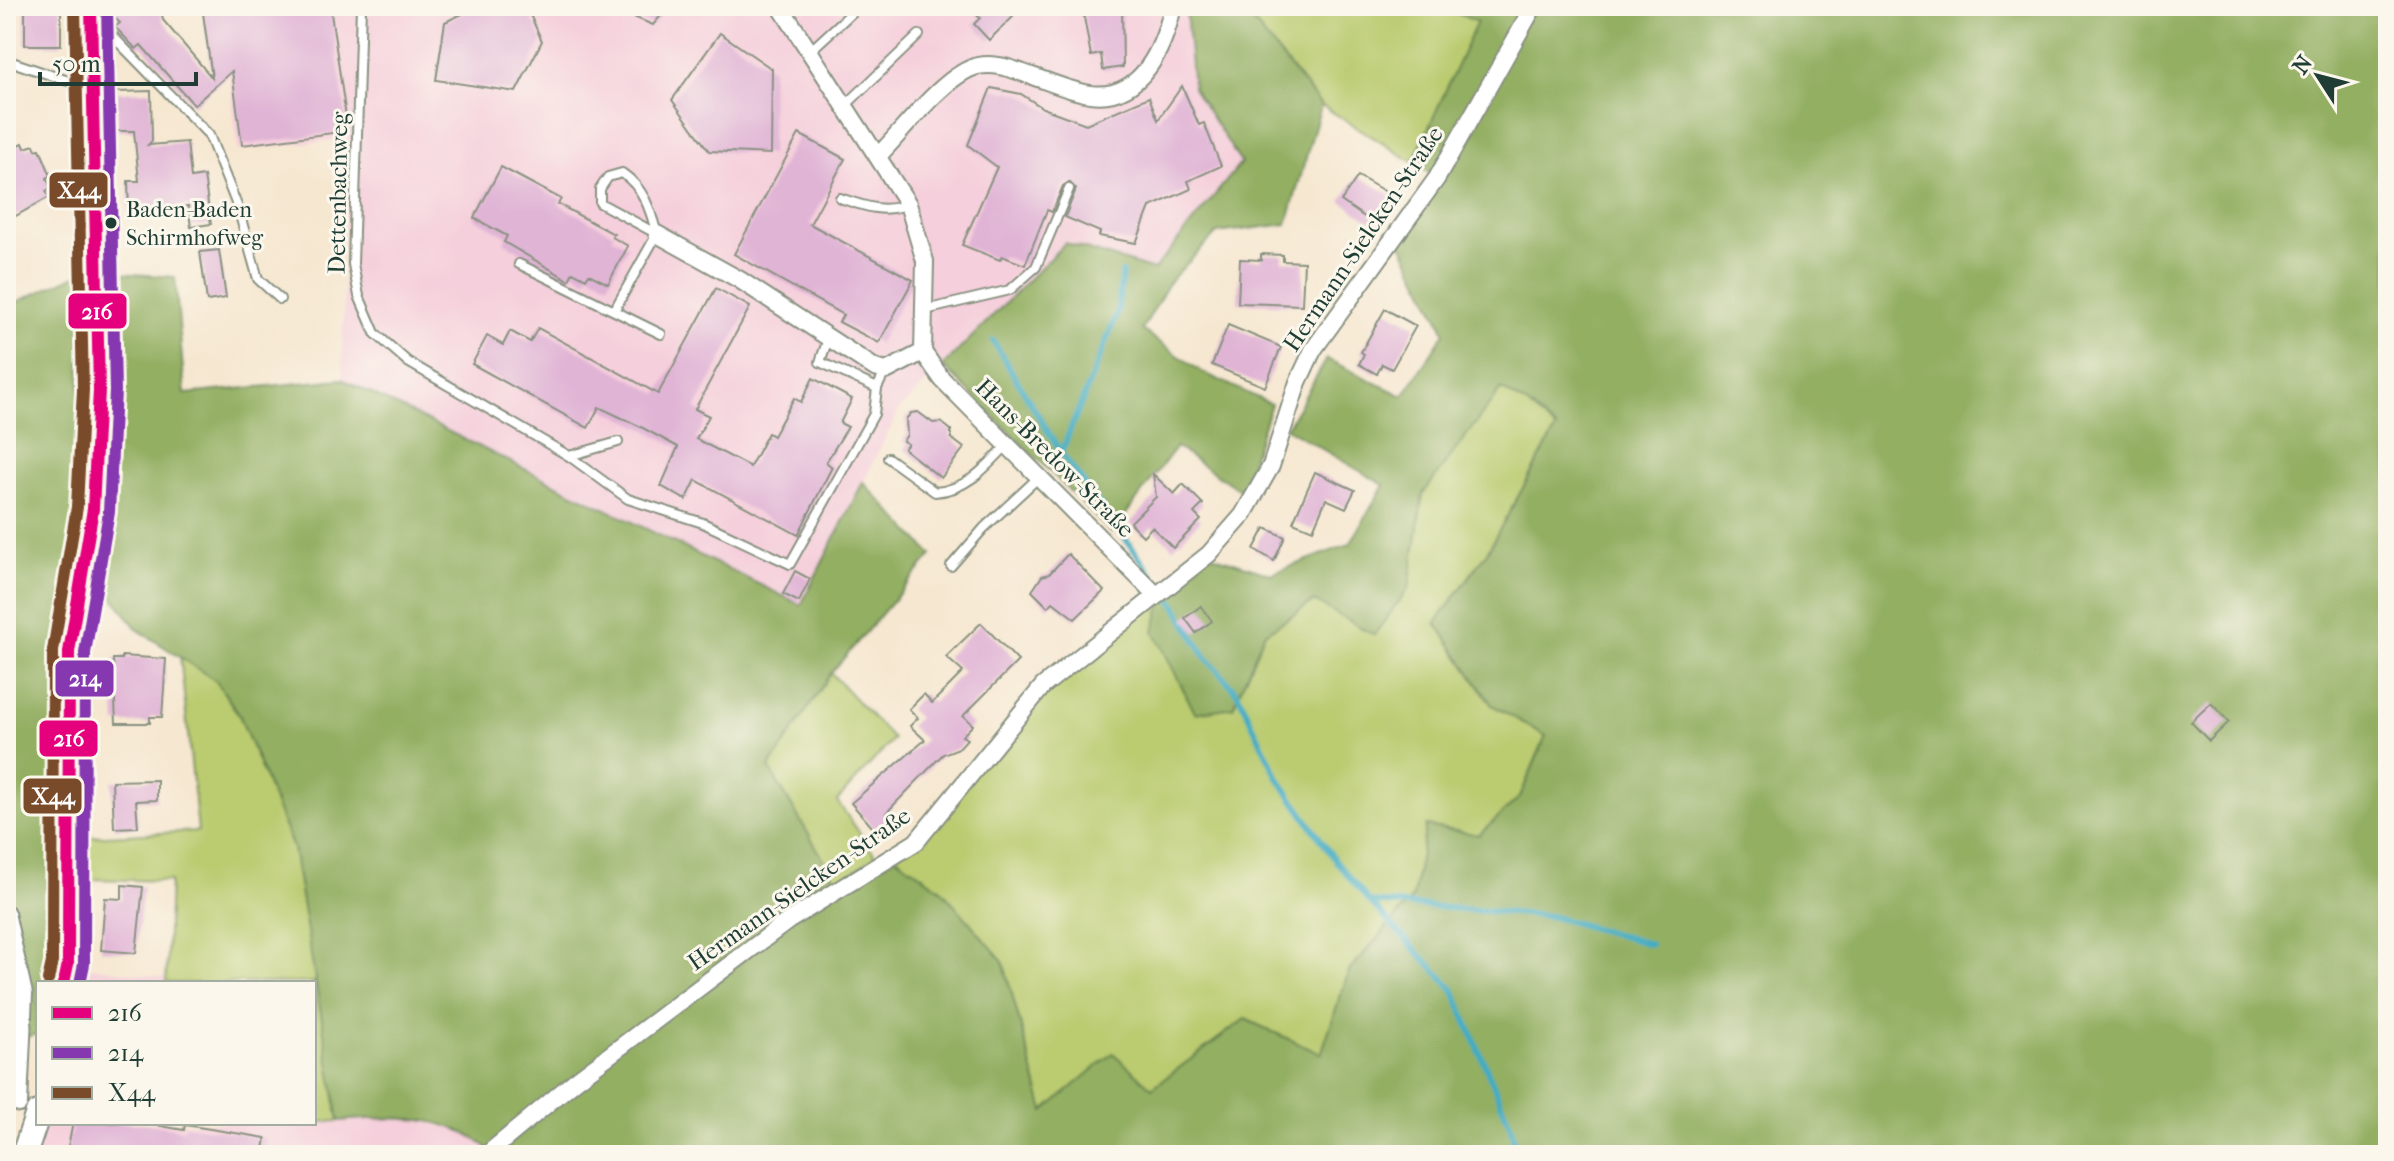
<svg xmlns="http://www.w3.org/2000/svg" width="2394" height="1161" font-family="'IM FELL French Canon',serif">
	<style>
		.built { fill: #f5cfdb }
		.green { fill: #bacb6f; stroke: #6c8452; stroke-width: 2 }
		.forest { fill: #93af62; stroke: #59764b; stroke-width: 2 }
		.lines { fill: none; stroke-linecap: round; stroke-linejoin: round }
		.stream { stroke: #43acc2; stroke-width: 6 }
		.building { fill: #e0b4d5 }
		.service-casing { stroke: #8a9282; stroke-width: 12 }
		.minor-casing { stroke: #8a9282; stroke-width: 20 }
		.secondary-casing { stroke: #8a9282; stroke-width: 28 }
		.service { stroke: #fff; stroke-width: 8 }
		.minor { stroke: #fff; stroke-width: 16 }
		.secondary { stroke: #fff; stroke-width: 24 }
		.bus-1-casing { stroke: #fbf7ec; stroke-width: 18 }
		.bus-2-casing { stroke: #fbf7ec; stroke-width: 18 }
		.bus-3-casing { stroke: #fbf7ec; stroke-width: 18 }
		.bus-1 { stroke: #e5007d; stroke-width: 12 }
		.bus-2 { stroke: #8638b0; stroke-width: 12 }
		.bus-3 { stroke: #7a4b2a; stroke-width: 12 }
		.bus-dot { fill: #1f3d34; stroke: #fbf7ec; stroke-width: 3 }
		.labels { text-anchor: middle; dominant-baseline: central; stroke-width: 6; stroke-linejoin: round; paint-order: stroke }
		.bus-label { font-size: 22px; fill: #1f3d34; stroke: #fbf7ec; text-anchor: start }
		.street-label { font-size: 24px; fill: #1f3d34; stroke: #fbf7ec }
		.line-badge { stroke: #fbf7ec; stroke-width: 3 }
		.badge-label { font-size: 22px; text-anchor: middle; font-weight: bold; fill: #fff }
	</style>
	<rect width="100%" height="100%" fill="#fbf7ec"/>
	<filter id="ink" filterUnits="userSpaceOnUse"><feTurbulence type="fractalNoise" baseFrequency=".0125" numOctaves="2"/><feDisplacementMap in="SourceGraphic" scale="16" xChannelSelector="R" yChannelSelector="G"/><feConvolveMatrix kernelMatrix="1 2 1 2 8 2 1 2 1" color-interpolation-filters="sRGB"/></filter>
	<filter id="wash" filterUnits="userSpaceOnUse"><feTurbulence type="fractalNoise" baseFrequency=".006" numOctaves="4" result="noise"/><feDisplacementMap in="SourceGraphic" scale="32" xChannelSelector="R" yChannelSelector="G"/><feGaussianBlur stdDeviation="1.8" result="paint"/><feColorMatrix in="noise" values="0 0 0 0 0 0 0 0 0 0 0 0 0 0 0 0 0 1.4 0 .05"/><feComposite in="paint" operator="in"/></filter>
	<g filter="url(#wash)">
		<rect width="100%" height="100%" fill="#f6e7d0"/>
		<!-- built -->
		<g class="built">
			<polygon points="222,6 1185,6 1193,88 1241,163 1153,270 1065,243 900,409 801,605 342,379 347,138 238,151"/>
			<polygon points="68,964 167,978 166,983 64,983"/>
			<polygon points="399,1115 472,1134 491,1151 486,1155 32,1155 38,1123 314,1123"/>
		</g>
		<!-- green -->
		<g class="green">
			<polygon points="1240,6 1441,6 1478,22 1413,162 1321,105"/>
			<polygon points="1501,389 1529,406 1556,430 1487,552 1436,623 1492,705 1546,735 1520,797 1479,835 1426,827 1413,897 1349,971 1321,1055 1245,1019 1152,1088 1043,1111 1003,961 896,857 1015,717 1164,595 1233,707 1264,634 1315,601 1374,634 1409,588 1422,494"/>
			<polygon points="180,655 216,681 240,717 293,848 339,1121 314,1122 314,983 166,983 170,881 89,879 89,837 198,831"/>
			<polygon points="831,673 893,739 837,801 876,856 837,882 769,768"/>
		</g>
		<!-- forest -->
		<g class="forest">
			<polygon points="1240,6 1321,105 1287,224 1217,233 1170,281 1142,330 1202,372 1271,404 1241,491 1176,447 1112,533 943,366 1065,243 1154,270 1241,163 1193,88 1186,11"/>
			<path d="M1441,6H2388V1155H486L491,1151C449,1113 392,1116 339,1121L293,848L239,714L216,681L137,629L101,581L120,273L175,277L185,394L342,379L801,605L863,482L932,555L831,673L769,768L840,887L896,857L941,889L1003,961L1044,1111L1113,1053L1152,1088L1245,1019L1321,1054L1349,971L1413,897L1426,826L1479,835L1520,797L1546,736L1492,705L1436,623L1487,552L1556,429L1529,406L1501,389L1423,494L1409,588L1374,635L1314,601L1264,634L1233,707L1195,713L1154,631L1164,595L1209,554L1271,574L1350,544L1384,485L1286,428L1327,359L1403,396L1445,332L1397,235L1436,178L1413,162L1477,22Z"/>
			<polygon points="81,273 79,520 57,642 48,983 38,983 38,1034 12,1041 6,1092 6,307"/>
		</g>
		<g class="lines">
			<!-- stream -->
			<g class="stream">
				<polyline points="993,341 1061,453 1176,606 1205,656 1238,694 1278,778 1335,860 1369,901 1453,989 1511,1127 1517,1155"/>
				<polyline points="1061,453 1117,314 1122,273"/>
				<polyline points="1370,902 1550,916 1650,944"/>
			</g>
		</g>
		<g id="blocks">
			<!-- building -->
			<g class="building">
				<rect x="25" y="6" width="36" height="39"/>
				<polygon points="114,6 145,6 145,11 161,8 163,20 212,78 202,6 330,6 348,131 242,145 232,71 194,105 141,45 136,49 115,27 120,23 114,17"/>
				<polygon points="479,6 526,6 542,41 516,92 436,80 445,22"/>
				<polygon points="607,6 669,6 653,25"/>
				<polygon points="968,6 1002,6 1013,17 989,40 974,24 980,18"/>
				<polygon points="1082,6 1122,6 1123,67 1103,70 1101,54 1091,56"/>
				<polygon points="720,33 772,69 771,154 709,151 672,100"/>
				<polygon points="1182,86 1199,125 1204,123 1221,166 1188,181 1191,189 1150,207 1136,243 1099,236 1100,232 1065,217 1076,189 1069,182 1063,186 1052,212 1047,210 1025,265 1002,256 1000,260 962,245 997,167 968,145 991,88 1021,94 1043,108 1086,124 1149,97 1158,120"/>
				<polygon points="151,91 152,141 148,145 187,142 191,178 204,176 211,224 191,227 188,206 159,211 159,215 129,215 128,181 139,181 134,131 117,131 117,92"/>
				<polygon points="799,134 845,159 810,224 913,280 879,343 839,322 843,315 734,254"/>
				<polygon points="23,143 25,148 34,145 36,150 40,149 51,176 47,178 51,189 46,191 49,197 12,218 6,202 6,150"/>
				<polygon points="501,167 561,199 558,204 614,234 612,237 628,246 608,284 589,274 586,279 573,272 569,280 504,242 507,236 474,218"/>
				<polygon points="1358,176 1393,196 1375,224 1341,201"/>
				<polygon points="219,250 226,298 207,301 200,252"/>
				<polygon points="1261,254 1283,255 1283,261 1304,262 1302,305 1238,303 1240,259 1261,260"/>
				<polygon points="716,288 750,307 695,409 709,416 696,439 750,467 768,433 773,436 794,398 801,402 813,378 852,399 840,423 848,427 826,462 832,467 798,535 696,480 686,500 661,486 678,447 641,427 599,407 588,428 472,364 487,336 503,345 510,331 530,342 538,328 658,394"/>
				<polygon points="1385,309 1416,326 1392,369 1382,364 1377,374 1359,364 1364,354 1361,352"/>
				<polygon points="1228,325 1281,347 1265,387 1212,365"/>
				<polygon points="918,412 933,423 941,422 951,430 951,438 964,448 941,478 904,449 908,444 903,441 907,435 906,419 911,413"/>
				<polygon points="1315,472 1355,490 1346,508 1326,499 1313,530 1293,522"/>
				<polygon points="1153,474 1174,494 1183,484 1203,504 1194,513 1201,520 1173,548 1152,527 1143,536 1130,523 1156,497"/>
				<polygon points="1265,528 1285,537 1274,561 1254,549"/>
				<polygon points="1068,554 1104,591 1075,619 1053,602 1048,607 1032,591 1042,576 1049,574"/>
				<polygon points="795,571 810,579 799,602 783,594"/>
				<polygon points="1201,606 1212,621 1196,633 1185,618"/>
				<polygon points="981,623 1018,661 963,716 973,725 962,736 967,739 959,748 943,754 886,813 895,823 880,836 851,803 925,740 910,726 918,718 909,709 924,694 932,703 963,672 946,657"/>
				<polygon points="122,656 166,659 162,717 150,717 150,723 116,723 113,659 122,659"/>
				<polygon points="2211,703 2229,722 2209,741 2191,722"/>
				<polygon points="157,780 157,800 136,801 138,827 114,828 112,781"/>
				<polygon points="122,885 143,887 136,953 101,950 105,898 122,899"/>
				<polygon points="73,1123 144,1123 184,1130 185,1125 266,1138 263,1155 88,1155 67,1151"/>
			</g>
		</g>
	</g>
	<g filter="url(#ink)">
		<use href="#blocks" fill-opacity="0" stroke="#8a9282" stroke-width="2"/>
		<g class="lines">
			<!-- service casing -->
			<g class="service-casing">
				<g id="service">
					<polyline points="361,6 353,264 359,296 375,333 408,362 569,456 618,442"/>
					<polyline points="97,20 209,135 238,208 258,279 280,299"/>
					<polyline points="810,51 859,6"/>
					<polyline points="6,60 89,88"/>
					<polyline points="845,106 919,35"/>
					<path d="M622,173C644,188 650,209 657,234L600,203V189L608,177Z"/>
					<path d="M840,198C864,206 883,214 908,204"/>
					<polyline points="519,264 661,334"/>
					<polyline points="615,309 657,234"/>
					<polyline points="925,310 1010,290 1036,267 1069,189"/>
					<polyline points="828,339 820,362 877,388"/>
					<polyline points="569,456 628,499 703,523 790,564 874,414 877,388 885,372"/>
					<path d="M888,458L935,492C967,490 986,467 1007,445"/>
					<polyline points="951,566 984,528 1040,476"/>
				</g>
			</g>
			<!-- minor casing -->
			<g class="minor-casing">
				<g id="minor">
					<polyline points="780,6 908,204 925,261 923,352 942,379 1156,595"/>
					<path d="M879,155C903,131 946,73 978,66C997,62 1014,70 1032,76C1050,82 1070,91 1090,94C1142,101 1164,47 1173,6"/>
					<polyline points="657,234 740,280 875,368 886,371 923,352"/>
					<polyline points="6,913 24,994 19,1104"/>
					<polyline points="486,1155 575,1081 788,921 916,842 1043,686 1209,554 1243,515 1271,466 1298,382 1313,350 1437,178 1534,6"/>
				</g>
			</g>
			<!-- secondary casing -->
			<g class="secondary-casing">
				<g id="secondary">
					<polyline points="64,983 68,964 69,652 93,509 99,390 91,6"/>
					<polyline points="24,1155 38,1113"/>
				</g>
			</g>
			<!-- service -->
			<use href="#service" class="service"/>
			<!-- minor -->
			<use href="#minor" class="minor"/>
			<!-- secondary -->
			<use href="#secondary" class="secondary"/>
			<!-- bus-1 casing -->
			<g class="bus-1-casing">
				<polyline id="bus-1" points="64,983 68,964 69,652 93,509 99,390 91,6"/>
			</g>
			<!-- bus-2 casing -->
			<g class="bus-2-casing">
				<polyline id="bus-2" points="80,983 84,964 85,653 109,512 115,391 107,6"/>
			</g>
			<!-- bus-3 casing -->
			<g class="bus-3-casing">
				<polyline id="bus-3" points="48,980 52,962 53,651 77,507 83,390 75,6"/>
			</g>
			<!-- bus-1 -->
			<use href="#bus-1" class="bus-1"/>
			<!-- bus-2 -->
			<use href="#bus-2" class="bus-2"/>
			<!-- bus-3 -->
			<use href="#bus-3" class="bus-3"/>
		</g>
	</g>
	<!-- markers -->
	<circle class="bus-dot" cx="111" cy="223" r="7"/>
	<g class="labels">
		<!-- bus labels -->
		<g class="bus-label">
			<text x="126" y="210">Baden-Baden<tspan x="126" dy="28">Schirmhofweg</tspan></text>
		</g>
		<!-- street labels -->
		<g class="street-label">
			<text transform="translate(338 193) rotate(-89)">Dettenbachweg</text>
			<text transform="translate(1363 239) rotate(-56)">Hermann-Sielcken-Straße</text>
			<text transform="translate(1055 458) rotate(45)">Hans-Bredow-Straße</text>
			<text transform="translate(799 889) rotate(-35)">Hermann-Sielcken-Straße</text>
		</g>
	</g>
	<g class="line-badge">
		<rect x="48" y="171" width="61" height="38" rx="8" fill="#7a4b2a"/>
		<rect x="67" y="292" width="61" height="38" rx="8" fill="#e5007d"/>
		<rect x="54" y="659" width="61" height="39" rx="8" fill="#8638b0"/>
		<rect x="38" y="719" width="61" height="39" rx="8" fill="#e5007d"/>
		<rect x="22" y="777" width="61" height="38" rx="8" fill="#7a4b2a"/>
	</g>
	<g class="badge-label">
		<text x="79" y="198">X44</text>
		<text x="97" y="319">216</text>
		<text x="85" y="686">214</text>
		<text x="69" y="746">216</text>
		<text x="53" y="804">X44</text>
	</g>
	<!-- margin -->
	<rect width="2394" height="1161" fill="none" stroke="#fbf7ec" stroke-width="32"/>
	<!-- legend -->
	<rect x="36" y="981" width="280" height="144" fill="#fbf7ec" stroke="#a3ada2" stroke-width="2"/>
	<rect x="52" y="1007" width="40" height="12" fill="#e5007d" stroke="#a3ada2" stroke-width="2"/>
	<text x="108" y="1021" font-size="24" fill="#1f3d34">216</text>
	<rect x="52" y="1047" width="40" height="12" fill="#8638b0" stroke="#a3ada2" stroke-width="2"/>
	<text x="108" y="1061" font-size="24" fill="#1f3d34">214</text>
	<rect x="52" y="1087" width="40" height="12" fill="#7a4b2a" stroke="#a3ada2" stroke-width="2"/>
	<text x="108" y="1101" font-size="24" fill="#1f3d34">X44</text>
	<!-- north arrow -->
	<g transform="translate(2318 76) rotate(306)" stroke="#fbf7ec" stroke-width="6" paint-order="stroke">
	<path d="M0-6L14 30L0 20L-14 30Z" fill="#1f3d34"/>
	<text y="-12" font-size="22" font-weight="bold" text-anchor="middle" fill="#1f3d34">N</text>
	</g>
	<!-- scale -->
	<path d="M40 72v12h156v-12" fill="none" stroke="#1f3d34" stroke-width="4"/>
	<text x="52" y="72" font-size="24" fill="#1f3d34" stroke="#fbf7ec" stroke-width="6" paint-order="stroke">50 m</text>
</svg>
